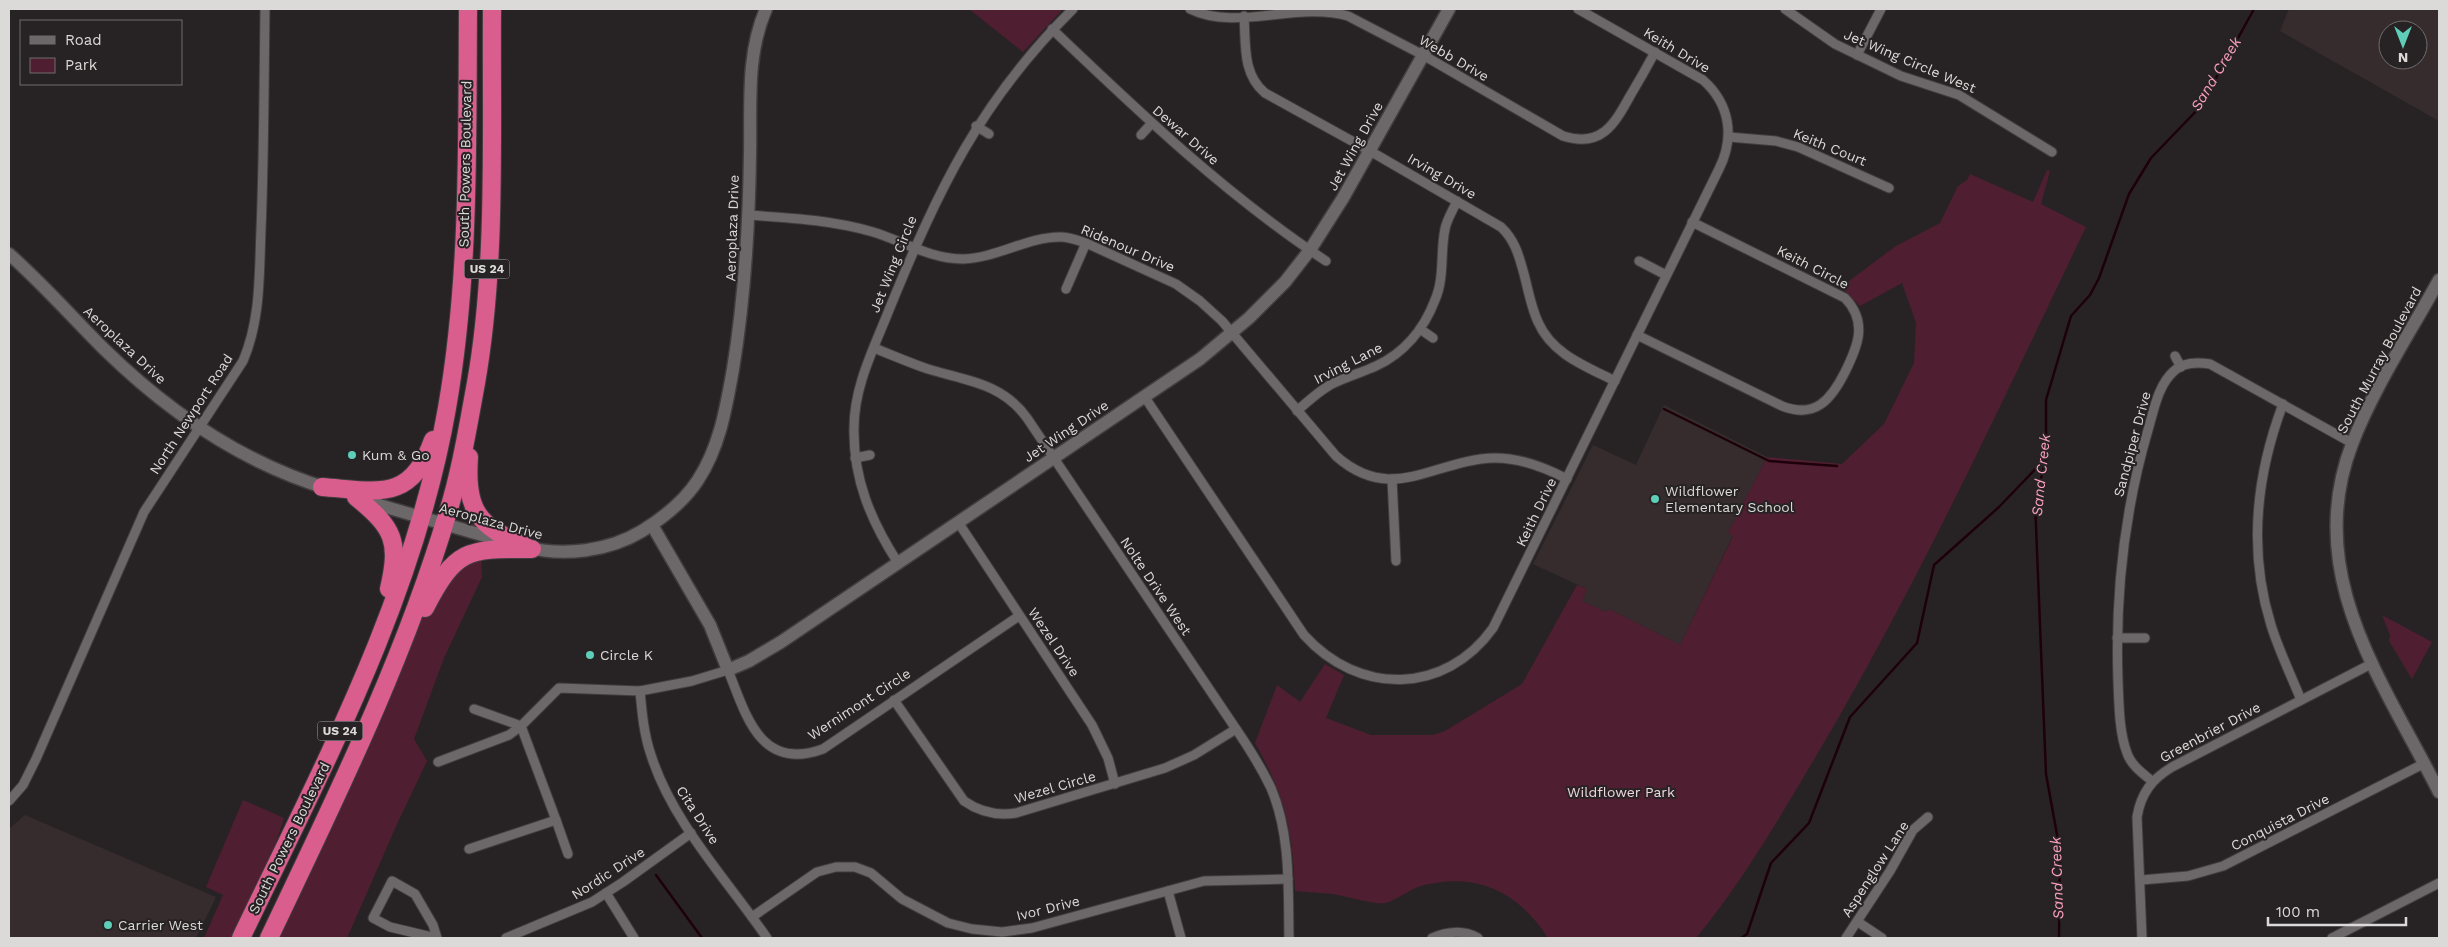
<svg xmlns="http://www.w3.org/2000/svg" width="2448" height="947" font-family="'Work Sans',sans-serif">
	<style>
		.built { fill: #362c2e; fill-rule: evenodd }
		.green { fill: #501e31 }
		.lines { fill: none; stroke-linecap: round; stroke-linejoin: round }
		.stream { stroke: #1e000a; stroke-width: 2.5 }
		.street-casing { stroke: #413d3f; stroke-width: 11 }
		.secondary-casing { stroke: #413d3f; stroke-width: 15 }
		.highway-casing { stroke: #413d3f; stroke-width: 20 }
		.street { stroke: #6c6768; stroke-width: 9 }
		.secondary { stroke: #6c6768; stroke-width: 12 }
		.highway { stroke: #d95d8d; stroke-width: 18 }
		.poi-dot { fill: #5eceb8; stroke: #272324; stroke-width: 2 }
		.labels { text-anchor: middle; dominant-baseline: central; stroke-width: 4; stroke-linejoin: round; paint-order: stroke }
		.shield { fill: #272324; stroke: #a6a2a3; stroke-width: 1 }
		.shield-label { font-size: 12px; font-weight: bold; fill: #dcd9d9 }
		.street-label { font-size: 14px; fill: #dcd9d9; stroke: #272324 }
		.poi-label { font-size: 14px; fill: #dcd9d9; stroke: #272324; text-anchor: start }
		.park-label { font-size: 14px; fill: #f0d7de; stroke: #272324 }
		.water-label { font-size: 15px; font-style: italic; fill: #fb9fbe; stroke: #272324 }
	</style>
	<rect width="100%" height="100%" fill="#272324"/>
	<!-- built -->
	<g class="built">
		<path d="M2289,9H2439V121L2280,31ZM2388,30H2418V60H2388Z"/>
		<polygon points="1664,405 1767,457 1728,533 1733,535 1680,645 1609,609 1606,612 1582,601 1587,589 1533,564 1593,445 1636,465"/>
		<polygon points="25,815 216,897 196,938 9,938 9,829"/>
	</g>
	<!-- green -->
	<g class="green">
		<polygon points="969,9 1063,9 1023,52"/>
		<path d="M2047,170L2050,171L2041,204L2086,227C2001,404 1919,582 1819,751C1781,815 1744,880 1696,938H1548C1519,893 1479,872 1424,885C1411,888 1399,899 1386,903C1374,905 1346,896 1333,894C1320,893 1308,892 1295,891C1293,832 1285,795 1255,743L1277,685L1300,702L1325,664L1344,675L1326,718L1371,735H1433L1445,731L1522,684L1577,585L1587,589L1582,601L1606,612L1609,609L1680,645L1733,536L1728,533L1767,457L1842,464L1884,424L1914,363L1916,323L1902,283L1860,306L1841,287L1896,246L1940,223L1958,186L1967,180L1970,174L2033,202Z"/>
		<polygon points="481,550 482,577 444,658 414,739 427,761 397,824 347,938 268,938 387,684 440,581"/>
		<polygon points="2382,615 2432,642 2412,679 2389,641 2390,635"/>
		<polygon points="243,800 284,818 254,910 241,938 204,938 223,895 206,887"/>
	</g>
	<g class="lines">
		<!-- stream -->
		<g class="stream">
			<polyline points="1664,409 1769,461 1837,466"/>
			<polyline points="656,875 702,938"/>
			<polyline points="1741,938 1747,934 1771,863 1809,823 1850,717 1917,643 1934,565 1999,507 2045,459"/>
			<polyline points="2059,938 2060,851 2046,774 2035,501 2046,459 2046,400 2071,316 2090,295 2099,278 2129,194 2151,158 2200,107 2254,9"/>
		</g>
		<!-- street casing -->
		<g class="street-casing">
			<g id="street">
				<path d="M1190,9C1237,32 1297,1 1348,16L1423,55L1563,136C1601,148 1614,125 1630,96C1639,81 1647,67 1655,52"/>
				<polyline points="1785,9 1835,44 1901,76 1959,95 2052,152"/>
				<path d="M1244,16C1246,44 1242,74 1265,93L1370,151L1501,227C1515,240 1519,256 1524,274C1528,289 1531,307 1538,322C1552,354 1585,366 1615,381"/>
				<path d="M1052,29C1139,112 1226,195 1326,261"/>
				<polyline points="1857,55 1881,9"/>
				<polyline points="976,126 989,134"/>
				<polyline points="1141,135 1151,124"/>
				<polyline points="1729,137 1776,141 1798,147 1889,188"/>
				<path d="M748,215C790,218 832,220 873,232C903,241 930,259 963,259C997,258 1027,237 1060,237C1069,237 1077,240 1086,243L1176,284L1200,301L1222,321L1336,456C1393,506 1434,459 1495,458C1521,458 1544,467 1567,479"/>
				<polyline points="1639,261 1666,275"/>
				<polyline points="1066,289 1086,243"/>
				<polyline points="1420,329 1433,338"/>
				<path d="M1637,335L1782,406C1815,419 1831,400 1845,372C1858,346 1868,322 1845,298L1692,222"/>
				<path d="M874,348C892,355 910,363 928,369C967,381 1002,383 1027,418L1236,729C1249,748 1261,767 1271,788C1291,835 1288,888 1289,938"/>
				<polyline points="2175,356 2181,367"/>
				<path d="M1144,396L1304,635C1359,696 1445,695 1493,628L1719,169C1735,137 1730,104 1703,80L1578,9"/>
				<path d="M2283,404C2256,476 2248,551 2271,625C2279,651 2291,675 2301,700"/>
				<path d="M1297,411C1308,401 1318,392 1330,385C1345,377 1361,373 1376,366C1404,353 1424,329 1435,300C1445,277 1440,252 1445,229C1447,219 1453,210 1457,201"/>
				<polyline points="855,458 870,455"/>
				<polyline points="1392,479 1396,561"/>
				<polyline points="958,522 1092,725 1108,758 1115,784"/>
				<path d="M898,563C871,521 853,479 854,428C854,386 874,348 889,310C938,190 980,101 1073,9"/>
				<polyline points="2117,638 2145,638"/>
				<path d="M640,691C642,713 644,735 651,755C672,822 728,881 767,938"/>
				<path d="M894,700L964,801C980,812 997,816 1016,813L1165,768L1194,755L1236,729"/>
				<path d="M438,762L509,735L521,726L559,688L640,691L692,681L728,670C746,715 760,772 823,749L1019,616"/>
				<path d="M2152,781C2142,773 2131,765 2127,753C2119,732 2119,704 2118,681C2115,596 2124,512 2148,430C2154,410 2158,385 2174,371C2183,362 2197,362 2210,364L2352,443"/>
				<path d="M9,801L23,785L36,759L144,512L243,361C261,319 259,274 261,230C264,156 264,82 265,9"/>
				<polyline points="556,820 568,854"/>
				<polyline points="469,849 556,820 521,726 474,709"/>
				<polyline points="2141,880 2188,876 2223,866 2425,763"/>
				<polyline points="1168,891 1181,938"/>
				<polyline points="606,893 634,938"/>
				<polyline points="752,917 817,872 836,867 855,867 871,873 902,899 948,923 972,929 1002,932 1032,928 1204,881 1288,879"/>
				<polyline points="1858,922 1882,938"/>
				<polyline points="436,938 390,927 373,918 392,881 415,894 433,925 437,938"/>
				<polyline points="506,938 592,902 623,882 691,833"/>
				<path d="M1432,938C1447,931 1464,930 1478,938"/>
				<polyline points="1846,938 1890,871 1913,830 1928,817"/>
				<path d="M2142,938L2137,817C2141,793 2152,779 2172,767L2373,663"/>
				<polyline points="2332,938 2439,883"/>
			</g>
		</g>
		<!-- secondary casing -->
		<g class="secondary-casing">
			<g id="secondary">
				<path d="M9,254C42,283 71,316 103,348C167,411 242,463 329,489"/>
				<path d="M2439,280C2410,333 2374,387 2352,444C2302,574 2383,681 2439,792"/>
				<polyline points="362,500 506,542"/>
				<polyline points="652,525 710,625 728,670 749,661 781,642 1200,359 1249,318 1285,282 1310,250 1343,198 1449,9"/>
				<path d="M526,547C564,557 609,551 642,531C663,518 685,500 698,480C720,446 726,408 733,369C745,296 749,228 750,154C751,105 746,55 766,9"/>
			</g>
		</g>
		<!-- highway casing -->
		<g class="highway-casing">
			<g id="highway">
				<path d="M469,457C465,510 478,526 525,546"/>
				<path d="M322,487C377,491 411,503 433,440"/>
				<path d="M356,497C394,528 400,541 389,589"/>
				<path d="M425,608C456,547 469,549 532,549"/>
				<path d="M241,938C323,766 414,598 447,408C470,277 467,142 468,9"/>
				<path d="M269,938C335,799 404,660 448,512C461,470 468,426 476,383C497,264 491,130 492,9"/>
			</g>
		</g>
		<!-- street -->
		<use href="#street" class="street"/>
		<!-- secondary -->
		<use href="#secondary" class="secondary"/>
		<!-- highway -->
		<use href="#highway" class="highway"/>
	</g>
	<!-- markers -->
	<g class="poi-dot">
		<circle cx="352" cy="455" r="5"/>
		<circle cx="1655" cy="499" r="5"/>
		<circle cx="590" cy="655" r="5"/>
		<circle cx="108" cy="925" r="5"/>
	</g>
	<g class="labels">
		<!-- shield labels -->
		<g class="shield">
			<rect x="464.5" y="259.5" width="45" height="19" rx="4"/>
			<rect x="317.5" y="721.5" width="45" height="19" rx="4"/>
		</g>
		<g class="shield-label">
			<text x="487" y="269">US 24</text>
			<text x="340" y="731">US 24</text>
		</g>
		<!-- street labels -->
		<g class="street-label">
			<text transform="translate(1677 50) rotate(31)">Keith Drive</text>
			<text transform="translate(1454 58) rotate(30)">Webb Drive</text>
			<text transform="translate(1910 61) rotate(23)">Jet Wing Circle West</text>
			<text transform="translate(1186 135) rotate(41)">Dewar Drive</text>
			<text transform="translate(1355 146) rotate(-61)">Jet Wing Drive</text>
			<text transform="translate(1830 147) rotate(22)">Keith Court</text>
			<text transform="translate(465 164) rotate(-89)">South Powers Boulevard</text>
			<text transform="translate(1442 176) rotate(30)">Irving Drive</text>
			<text transform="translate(732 228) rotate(-88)">Aeroplaza Drive</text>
			<text transform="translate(1128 248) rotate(23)">Ridenour Drive</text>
			<text transform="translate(893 264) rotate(-68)">Jet Wing Circle</text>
			<text transform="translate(1813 267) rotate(27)">Keith Circle</text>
			<text transform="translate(125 345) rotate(43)">Aeroplaza Drive</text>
			<text transform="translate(2379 360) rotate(-62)">South Murray Boulevard</text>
			<text transform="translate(1348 363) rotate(-27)">Irving Lane</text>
			<text transform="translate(191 414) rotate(-57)">North Newport Road</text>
			<text transform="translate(1066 431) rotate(-34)">Jet Wing Drive</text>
			<text transform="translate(2132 444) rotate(-75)">Sandpiper Drive</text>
			<text transform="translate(1536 512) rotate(-64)">Keith Drive</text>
			<text transform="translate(491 521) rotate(15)">Aeroplaza Drive</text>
			<text transform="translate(1156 586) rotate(56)">Nolte Drive West</text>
			<text transform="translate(1054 642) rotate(56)">Wezel Drive</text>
			<text transform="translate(859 704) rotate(-33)">Wernimont Circle</text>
			<text transform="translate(2210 732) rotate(-28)">Greenbrier Drive</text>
			<text transform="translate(1055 787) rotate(-16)">Wezel Circle</text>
			<text transform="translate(698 815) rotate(57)">Cita Drive</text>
			<text transform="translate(2280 822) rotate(-27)">Conquista Drive</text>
			<text transform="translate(289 838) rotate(-64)">South Powers Boulevard</text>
			<text transform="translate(1875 869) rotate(-57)">Aspenglow Lane</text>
			<text transform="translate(608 873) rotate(-33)">Nordic Drive</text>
			<text transform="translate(1048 908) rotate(-14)">Ivor Drive</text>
		</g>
		<!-- poi labels -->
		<g class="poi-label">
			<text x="362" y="455">Kum &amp; Go</text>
			<text x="1665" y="491">Wildflower<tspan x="1665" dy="16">Elementary School</tspan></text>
			<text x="600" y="655">Circle K</text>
			<text x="118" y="925">Carrier West</text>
		</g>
		<!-- park labels -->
		<g class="park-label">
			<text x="1621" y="792">Wildflower Park</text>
		</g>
		<!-- water labels -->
		<g class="water-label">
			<text transform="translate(2216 74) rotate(-59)">Sand Creek</text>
			<text transform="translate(2041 475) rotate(-84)">Sand Creek</text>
			<text transform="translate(2057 878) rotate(-92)">Sand Creek</text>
		</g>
	</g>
	<!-- border -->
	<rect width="2448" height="947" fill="none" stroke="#dcd9d9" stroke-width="20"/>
	<!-- legend -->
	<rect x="20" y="20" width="162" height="65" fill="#272324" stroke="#6f6c6c"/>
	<rect x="30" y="36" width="25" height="8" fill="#6c6768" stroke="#6f6c6c"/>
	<text x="65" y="45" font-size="15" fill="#dcd9d9">Road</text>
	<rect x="30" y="58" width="25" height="15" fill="#501e31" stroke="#6f6c6c"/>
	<text x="65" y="70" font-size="15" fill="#dcd9d9">Park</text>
	<!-- north arrow -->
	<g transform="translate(2403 45) rotate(180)"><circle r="24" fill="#272324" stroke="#6f6c6c"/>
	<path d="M0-4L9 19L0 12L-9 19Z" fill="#5eceb8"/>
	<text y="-8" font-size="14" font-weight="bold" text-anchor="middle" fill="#dcd9d9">N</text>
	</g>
	<!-- scale -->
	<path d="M2268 917v8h138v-8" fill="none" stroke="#dcd9d9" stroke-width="2.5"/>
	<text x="2276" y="917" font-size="15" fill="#dcd9d9" stroke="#272324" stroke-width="4" paint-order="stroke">100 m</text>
</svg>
